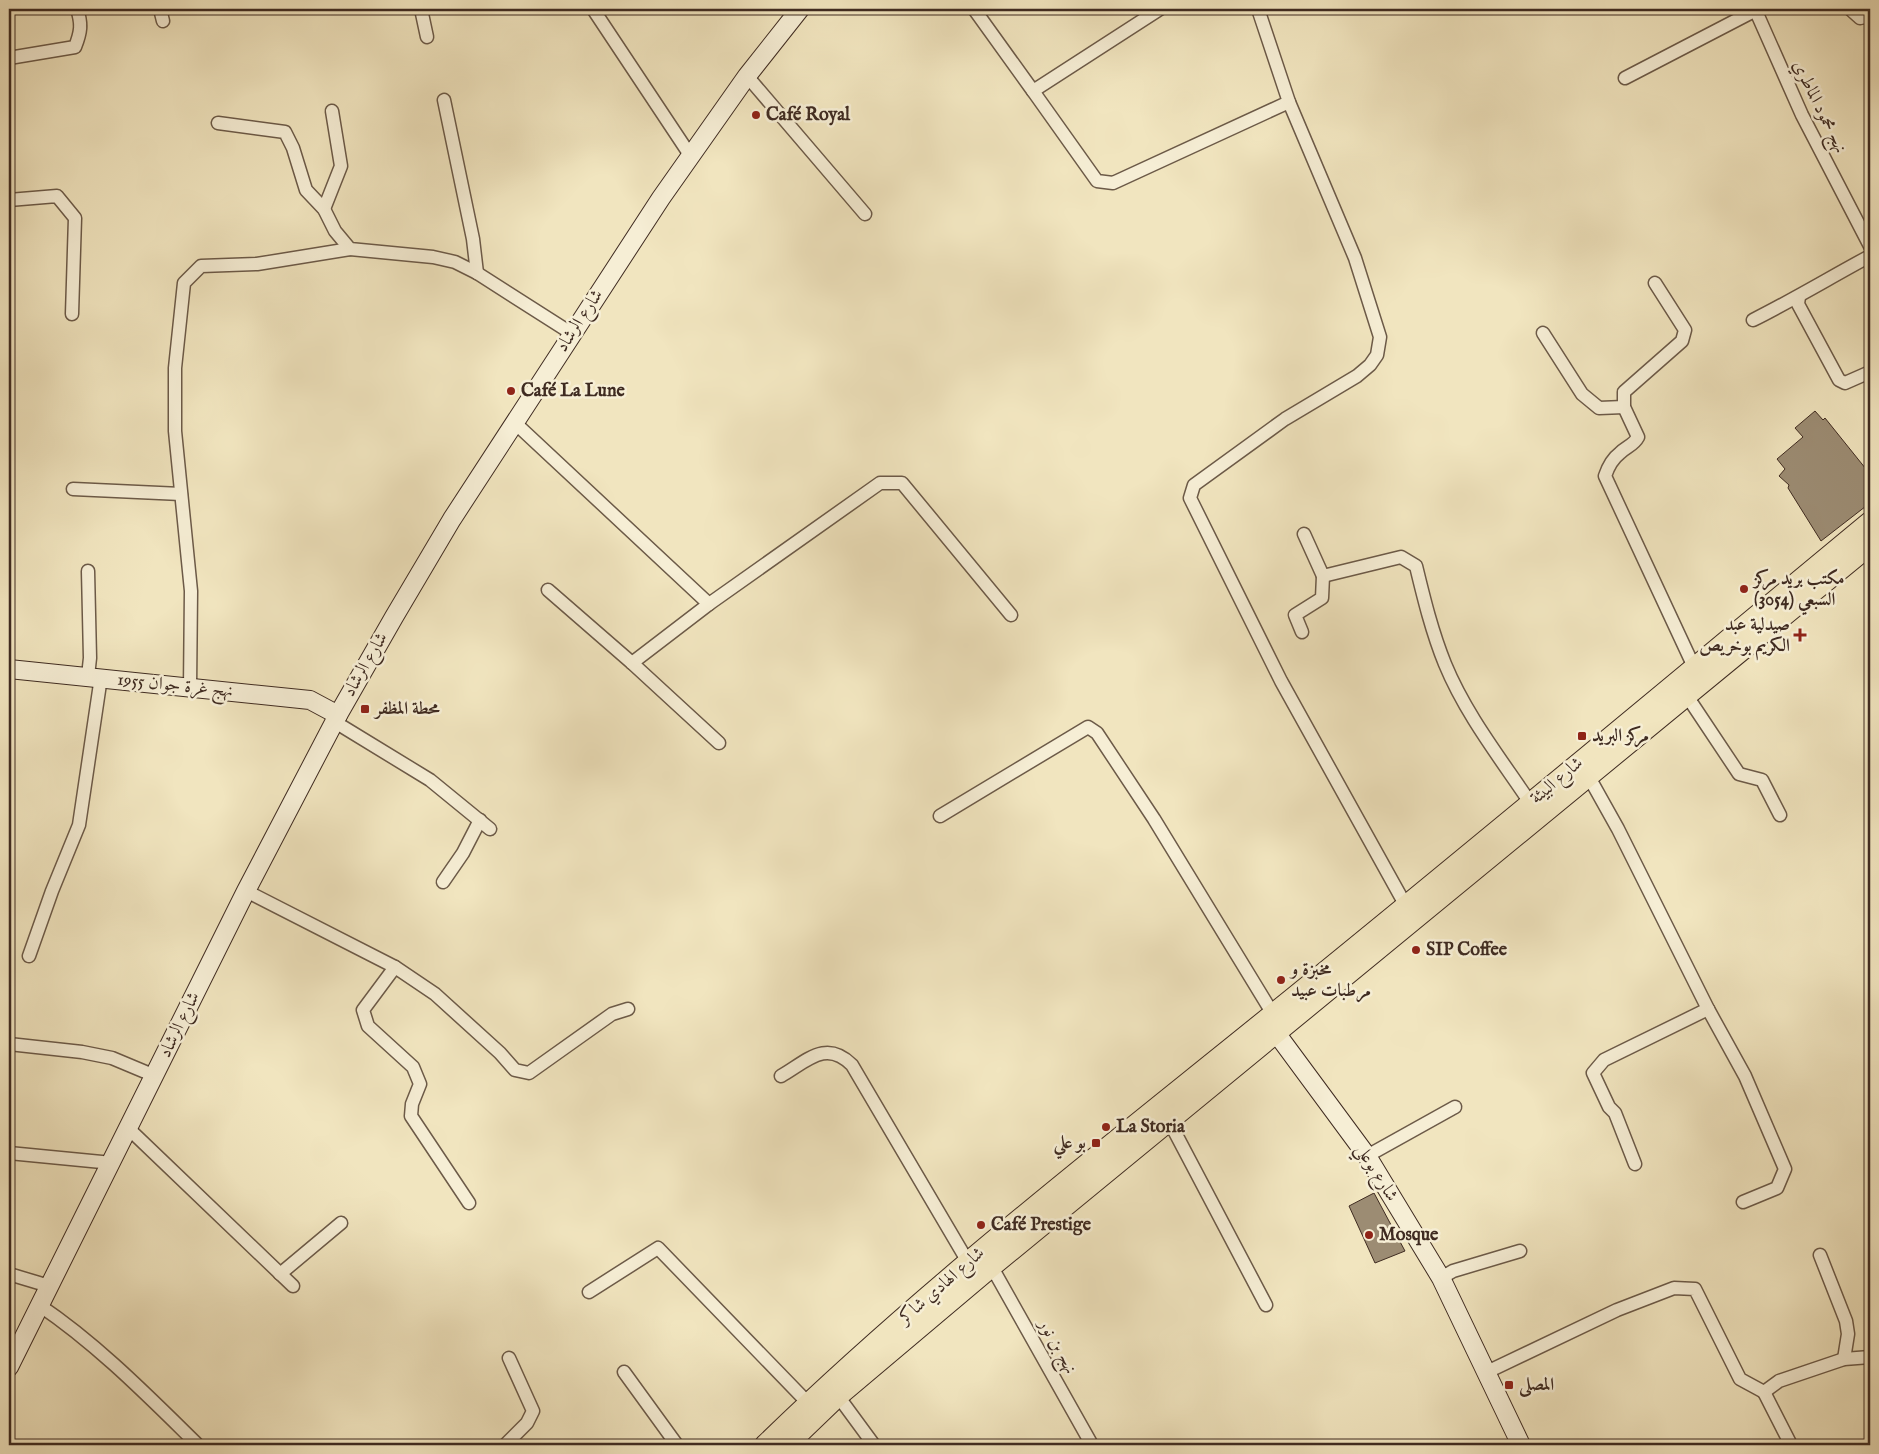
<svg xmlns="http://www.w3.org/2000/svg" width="1879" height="1454" font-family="'IM FELL English',Amiri,serif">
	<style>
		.building { fill: #9c8c73; stroke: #3f2b21 }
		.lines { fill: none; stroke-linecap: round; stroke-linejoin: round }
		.street-casing { stroke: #6c5a48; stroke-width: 15 }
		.secondary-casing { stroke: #3f2b21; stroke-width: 20 }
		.primary-casing { stroke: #3f2b21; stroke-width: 22 }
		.street { stroke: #f6eed5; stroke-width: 12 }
		.secondary { stroke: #f6eed5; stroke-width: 18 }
		.primary { stroke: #f1e5bf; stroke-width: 20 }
		.poi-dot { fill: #8f2418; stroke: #f6eed5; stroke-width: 2 }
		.labels { text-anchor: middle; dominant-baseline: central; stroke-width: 5; stroke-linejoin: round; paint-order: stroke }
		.street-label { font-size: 18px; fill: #3f2b21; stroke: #f6eed5 }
		.poi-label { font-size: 18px; font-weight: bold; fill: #3f2b21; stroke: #f6eed5; text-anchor: start }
	</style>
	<rect width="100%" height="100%" fill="#f1e5bf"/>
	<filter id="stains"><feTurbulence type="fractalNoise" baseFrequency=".004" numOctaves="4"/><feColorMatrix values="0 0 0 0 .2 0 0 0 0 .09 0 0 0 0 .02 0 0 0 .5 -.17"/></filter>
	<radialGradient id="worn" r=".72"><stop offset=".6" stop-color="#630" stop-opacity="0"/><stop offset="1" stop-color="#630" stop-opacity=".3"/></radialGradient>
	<!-- building -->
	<g class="building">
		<polygon points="1815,411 1823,420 1825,418 1870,474 1870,503 1821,541 1788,488 1789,485 1779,476 1785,469 1777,459 1803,437 1795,428"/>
		<polygon points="1374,1193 1405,1251 1375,1263 1349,1206"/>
	</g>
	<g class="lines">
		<!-- street casing -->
		<g class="street-casing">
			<g id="street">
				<polyline points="160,9 163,21"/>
				<polyline points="421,9 427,37"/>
				<polyline points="593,9 690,155"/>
				<polyline points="974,9 1033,91 1160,9"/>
				<polyline points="1755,9 1802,115 1870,246"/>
				<polyline points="1850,9 1860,18 1870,16"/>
				<path d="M9,58L75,47C81,32 82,24 77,9"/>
				<polyline points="747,76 865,214"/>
				<polyline points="1625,78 1756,10"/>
				<polyline points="1033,91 1097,181 1113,183 1289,102 1258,9"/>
				<polyline points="444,100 473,239 477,273"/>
				<polyline points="1289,102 1355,258 1380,337 1377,355 1370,365 1357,376 1285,419 1194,485 1190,498 1281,681 1406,906"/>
				<polyline points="218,123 285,132 293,148 306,190 324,209 335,231 350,249 433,257 455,262 477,273 571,333"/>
				<polyline points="9,200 57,196 75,218 72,314"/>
				<polyline points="324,209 341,166 332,111"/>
				<path d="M1655,283L1685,330L1682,341L1624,392V407L1638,437C1634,445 1626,447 1620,453C1612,459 1608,467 1605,476L1694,667"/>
				<polyline points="1799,297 1798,304 1839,380 1845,383 1870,372"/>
				<path d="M1753,320C1793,300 1831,277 1870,256"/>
				<polyline points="1543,333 1582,394 1599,408 1624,407"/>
				<polyline points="514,422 709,604 880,483 902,483 1011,615"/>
				<polyline points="73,489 181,494"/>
				<path d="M1304,534L1323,576L1401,557L1416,566C1424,599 1432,632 1445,664C1466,715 1501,759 1531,804"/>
				<polyline points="88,571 90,658 88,676"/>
				<polyline points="548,590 632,663"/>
				<polyline points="709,604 632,663 719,743"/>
				<polyline points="1302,632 1295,615 1322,598 1323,576"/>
				<polyline points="190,688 191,591 175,431 175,368 184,283 201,266 257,264 350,249"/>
				<polyline points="1687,696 1739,774 1762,780 1780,815"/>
				<polyline points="335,722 430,780 490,829"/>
				<polyline points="1585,770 1618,829 1708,1009 1745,1076 1785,1169 1777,1188 1743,1202"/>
				<polyline points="940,816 1088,727 1097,733 1154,819 1273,1014"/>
				<polyline points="443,882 463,853 480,820"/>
				<polyline points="246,891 395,967 435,994 500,1053 515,1070 529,1073 612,1014 628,1009"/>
				<polyline points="29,956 52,891 79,825 101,677"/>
				<polyline points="395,967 363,1010 368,1026 413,1067 420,1084 412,1104 411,1116 469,1203"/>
				<polyline points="9,1044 82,1052 112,1058 155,1076"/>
				<path d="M781,1076C807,1061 826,1039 852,1065L968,1262"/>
				<polyline points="1169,1121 1266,1305"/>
				<polyline points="129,1129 293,1286"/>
				<polyline points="9,1153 112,1163"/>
				<polyline points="1367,1156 1455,1107"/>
				<polyline points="1635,1164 1615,1113 1609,1107 1593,1073 1604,1060 1708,1009"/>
				<polyline points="1820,1255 1846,1321 1848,1334 1844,1359"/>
				<polyline points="989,1262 1092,1445"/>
				<polyline points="9,1274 49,1286"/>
				<polyline points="280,1274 341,1223"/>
				<polyline points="1441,1278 1453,1271 1520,1251"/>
				<polyline points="589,1292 658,1248 808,1403"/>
				<path d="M39,1305C97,1344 148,1396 198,1445"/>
				<polyline points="624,1372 677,1445"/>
				<polyline points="1487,1372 1617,1310 1674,1288 1695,1289 1740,1379 1764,1392 1779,1381 1844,1359 1870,1357"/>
				<polyline points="1764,1392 1791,1445"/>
				<polyline points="838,1396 874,1445"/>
				<polyline points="505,1445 527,1423 533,1411 509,1358"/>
			</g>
		</g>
		<!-- secondary casing -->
		<g class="secondary-casing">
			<g id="secondary">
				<polyline points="9,669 310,700 338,715"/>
				<polyline points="1268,1022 1367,1156 1441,1278 1521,1445"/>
				<polyline points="9,1367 246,891 338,715 394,617 452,519 661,198 747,76 800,9"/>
			</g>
		</g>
		<!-- primary casing -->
		<g class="primary-casing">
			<g id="primary">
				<path d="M765,1445C925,1289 1104,1151 1278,1010C1477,849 1673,685 1870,522"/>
				<polyline points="787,1445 838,1396 991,1267 1870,545"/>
			</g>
		</g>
		<!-- street -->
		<use href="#street" class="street"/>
		<!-- secondary -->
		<use href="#secondary" class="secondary"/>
		<!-- primary -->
		<use href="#primary" class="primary"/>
	</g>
	<!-- markers -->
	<g class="poi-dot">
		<circle cx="756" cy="115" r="5"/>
		<circle cx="511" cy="391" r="5"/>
		<circle cx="1744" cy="589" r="5"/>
		<path d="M1797.5 627.5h5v5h5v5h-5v5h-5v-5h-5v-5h5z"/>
		<rect x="360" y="704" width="10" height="10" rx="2.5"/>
		<rect x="1577" y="731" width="10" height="10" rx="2.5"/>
		<circle cx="1416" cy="950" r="5"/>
		<circle cx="1281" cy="980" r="5"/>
		<circle cx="1106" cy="1127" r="5"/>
		<rect x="1091" y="1138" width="10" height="10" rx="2.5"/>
		<circle cx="981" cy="1225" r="5"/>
		<circle cx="1369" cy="1235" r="5"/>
		<rect x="1504" y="1380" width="10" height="10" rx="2.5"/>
	</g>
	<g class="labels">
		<!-- street labels -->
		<g class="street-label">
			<text transform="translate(1819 107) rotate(64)">نهج محمود الماطري</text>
			<text transform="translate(580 321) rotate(-57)">شارع الرشاد</text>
			<text transform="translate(366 665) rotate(-60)">شارع الرشاد</text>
			<text transform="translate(175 686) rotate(6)">نهج غرة جوان 1955</text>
			<text transform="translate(1557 781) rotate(-40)">شارع البيئة</text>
			<text transform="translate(180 1025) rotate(-64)">شارع الرشاد</text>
			<text transform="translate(1376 1173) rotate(58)">شارع بوعلي</text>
			<text transform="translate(942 1286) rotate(-41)">شارع الهادي شاكر</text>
			<text transform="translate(1057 1347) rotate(61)">نهج بن نور</text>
		</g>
		<!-- poi labels -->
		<g class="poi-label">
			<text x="766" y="115">Café Royal</text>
			<text x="521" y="391">Café La Lune</text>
			<text x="1754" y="579">مكتب بريد مركز<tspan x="1754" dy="21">السبعي (3054)</tspan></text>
			<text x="1790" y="625" text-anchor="end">صيدلية عبد<tspan x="1790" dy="21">الكريم بوخريص</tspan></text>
			<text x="375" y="709">محطة المظفر</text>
			<text x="1592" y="736">مركز البريد</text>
			<text x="1426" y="950">SIP Coffee</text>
			<text x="1291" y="970">مخبزة و<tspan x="1291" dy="21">مرطبات عبيد</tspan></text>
			<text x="1116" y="1127">La Storia</text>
			<text x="1086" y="1143" text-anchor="end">بو علي</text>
			<text x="991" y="1225">Café Prestige</text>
			<text x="1379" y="1235">Mosque</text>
			<text x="1519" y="1385">المصلى</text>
		</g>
	</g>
	<!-- margin -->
	<rect width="1879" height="1454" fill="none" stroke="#f1e5bf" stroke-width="30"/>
	<rect x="10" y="10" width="1859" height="1434" fill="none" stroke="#3f2b21" stroke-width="2.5"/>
	<rect x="15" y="15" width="1849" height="1424" fill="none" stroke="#3f2b21"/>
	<rect width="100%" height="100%" filter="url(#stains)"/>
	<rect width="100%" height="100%" fill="url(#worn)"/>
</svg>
